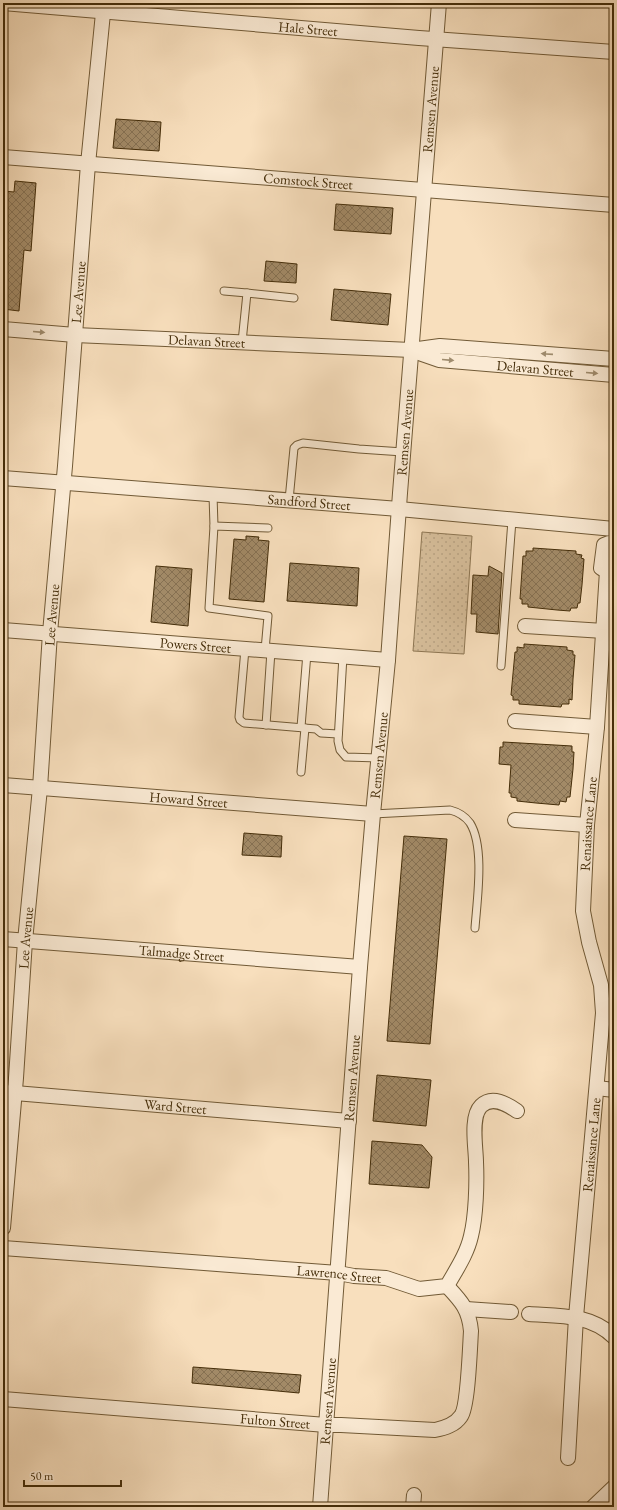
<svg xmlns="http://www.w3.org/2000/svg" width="617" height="1510" font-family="'EB Garamond',serif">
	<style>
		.park { fill: url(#park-dots); stroke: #8e7754 }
		.building { fill: url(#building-cross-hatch); stroke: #442d09 }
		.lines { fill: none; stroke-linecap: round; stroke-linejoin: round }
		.lane-casing { stroke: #715a36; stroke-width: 9 }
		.street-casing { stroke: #715a36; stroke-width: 16 }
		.lane { stroke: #faead4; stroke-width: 7 }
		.street { stroke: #faead4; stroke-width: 14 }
		.oneway { fill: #9f8c6e }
		.labels { text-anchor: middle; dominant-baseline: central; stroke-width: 3; stroke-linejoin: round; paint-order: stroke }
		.street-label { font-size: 14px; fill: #442d09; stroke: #faead4 }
	</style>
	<defs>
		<pattern id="park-dots" width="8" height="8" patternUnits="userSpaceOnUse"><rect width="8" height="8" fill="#d9c19e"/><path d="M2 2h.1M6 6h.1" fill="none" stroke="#bba687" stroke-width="1.8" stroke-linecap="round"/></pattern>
		<pattern id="building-cross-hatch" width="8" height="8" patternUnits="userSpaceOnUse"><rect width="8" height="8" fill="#a28a67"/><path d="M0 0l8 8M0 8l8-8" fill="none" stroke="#867153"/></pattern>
	</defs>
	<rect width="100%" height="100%" fill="#f8dfbd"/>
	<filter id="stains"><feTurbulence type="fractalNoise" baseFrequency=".005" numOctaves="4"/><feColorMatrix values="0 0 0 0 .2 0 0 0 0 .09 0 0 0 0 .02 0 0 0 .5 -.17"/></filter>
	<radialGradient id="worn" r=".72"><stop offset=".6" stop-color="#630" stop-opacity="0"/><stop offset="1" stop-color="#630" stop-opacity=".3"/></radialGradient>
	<!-- park -->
	<polygon class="park" points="422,532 472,536 464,654 413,651"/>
	<!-- building -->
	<g class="building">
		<polygon points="116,119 161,122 159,151 113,148"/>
		<polygon points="15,181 36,183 31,251 24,250 19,311 3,309 3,191 14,192"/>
		<polygon points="336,204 393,208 391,234 334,230"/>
		<polygon points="266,261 297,264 296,283 264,281"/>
		<polygon points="334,289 391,294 388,325 331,320"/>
		<polygon points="246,536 259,537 258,540 269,541 264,602 229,599 234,539 246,540"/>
		<polygon points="533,548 576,551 576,554 582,555 581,558 584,559 582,585 580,603 578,603 577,608 571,608 570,611 557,610 528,607 528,604 522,604 522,599 520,599 523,556 526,556 526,551 533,551"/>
		<polygon points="290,563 359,568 357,606 287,601"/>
		<polygon points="156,566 192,569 188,626 151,622"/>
		<polygon points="489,566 502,573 498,634 476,632 477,614 471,614 473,575 488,576"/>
		<polygon points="524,644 567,647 567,650 573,651 573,655 575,655 573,679 572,700 569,699 569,704 562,704 561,707 519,704 519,700 513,700 513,696 511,695 515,652 517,652 517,647 524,648"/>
		<polygon points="503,742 572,746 572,752 574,752 573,769 570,797 567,797 566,802 560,801 559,805 536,803 517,801 517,798 511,797 511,793 509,793 511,765 499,764 500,747 503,747"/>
		<polygon points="244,833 282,836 281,857 242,855"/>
		<polygon points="404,836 447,839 430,1044 387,1041"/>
		<polygon points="377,1075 431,1080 426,1126 373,1121"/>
		<polygon points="372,1141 422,1145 432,1157 429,1188 369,1184"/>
		<polygon points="193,1367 301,1375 299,1393 192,1383"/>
	</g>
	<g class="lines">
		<!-- lane casing -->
		<g class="lane-casing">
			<g id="lane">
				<polyline points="224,291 247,293"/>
				<polyline points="242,342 247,293 294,298"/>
				<polyline points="213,495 214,526"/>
				<polyline points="289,500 294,448 297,445 303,443 359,449 403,452"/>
				<polyline points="245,649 239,717 240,720 244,723 316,729 321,733 338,734"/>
				<polyline points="265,650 268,616 209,608 214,526 268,528"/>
				<polyline points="343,656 338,741 340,750 346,757 379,758"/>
				<polyline points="501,666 512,520"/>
				<polyline points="266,725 271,651"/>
				<polyline points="301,727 307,653"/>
				<polyline points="301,772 305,728"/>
				<path d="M373,814L450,810C458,812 465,816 470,823C485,847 477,900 475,928"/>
			</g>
		</g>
		<!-- street casing -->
		<g class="street-casing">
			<g id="street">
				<path id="s1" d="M3,3L419,38L614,52"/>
				<path id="s2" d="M3,157L614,205"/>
				<path id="s3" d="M3,329L75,335L411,350L440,346L614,359"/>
				<path id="s4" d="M413,351L439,360L614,375"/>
				<path id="s5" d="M3,478L399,509L614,529"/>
				<polyline points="607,571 601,568 604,545 609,543"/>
				<polyline points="607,571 613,569 614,549"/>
				<polyline points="525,626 604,631"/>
				<path id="s6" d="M3,630L388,660"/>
				<polyline points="515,721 597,727"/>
				<path id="s7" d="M3,785L373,814"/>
				<polyline points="515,820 587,825"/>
				<path id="s8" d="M3,939L360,967"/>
				<polyline points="597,1088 614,1090"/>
				<path id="s9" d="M3,1092L349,1121"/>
				<path id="s10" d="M3,1228L16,1078L25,941L40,788L50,633L65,466L88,164L104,3"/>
				<path id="s11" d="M3,1248L338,1273L354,1276L386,1278L419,1289L447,1286C456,1270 467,1254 471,1236C476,1216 477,1183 476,1162C476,1148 470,1117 481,1106C492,1095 507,1104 517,1111"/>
				<polyline points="466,1309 511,1312"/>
				<path d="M529,1314C560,1316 591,1314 614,1337"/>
				<path id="s12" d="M3,1399L326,1425H341L435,1430C445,1428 455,1425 461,1416C468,1407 470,1346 471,1331C469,1309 461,1301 447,1286"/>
				<path id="s13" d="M568,1458L576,1317L603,1013L601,985L589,942L583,911L587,825L597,727L607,571"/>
				<path id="s14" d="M320,1507L360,967L373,814L388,660L400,493L439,3"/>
				<polyline points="413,1507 414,1495"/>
				<polyline points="593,1507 614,1487"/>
			</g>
		</g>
		<!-- lane -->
		<use href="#lane" class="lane"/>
		<!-- street -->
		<use href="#street" class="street"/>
	</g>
	<!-- one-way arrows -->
	<defs><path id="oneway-solid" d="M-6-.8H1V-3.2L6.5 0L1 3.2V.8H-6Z"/></defs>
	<g class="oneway">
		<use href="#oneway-solid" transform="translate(39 332) rotate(5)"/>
		<use href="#oneway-solid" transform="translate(547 354) rotate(-176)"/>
		<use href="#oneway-solid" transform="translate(448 360) rotate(5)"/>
		<use href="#oneway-solid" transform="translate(592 373) rotate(5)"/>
	</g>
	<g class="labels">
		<!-- street labels -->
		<g class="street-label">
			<text stroke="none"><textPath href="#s1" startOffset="306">Hale Street</textPath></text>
			<text stroke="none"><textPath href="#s14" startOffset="1402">Remsen Avenue</textPath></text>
			<text stroke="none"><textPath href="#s2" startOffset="306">Comstock Street</textPath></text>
			<text stroke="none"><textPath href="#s10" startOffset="939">Lee Avenue</textPath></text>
			<text stroke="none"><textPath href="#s3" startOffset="204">Delavan Street</textPath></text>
			<text stroke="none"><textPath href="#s4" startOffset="124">Delavan Street</textPath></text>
			<text stroke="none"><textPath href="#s14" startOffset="1078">Remsen Avenue</textPath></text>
			<text stroke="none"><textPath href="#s5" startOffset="307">Sandford Street</textPath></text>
			<text stroke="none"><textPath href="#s10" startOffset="615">Lee Avenue</textPath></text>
			<text stroke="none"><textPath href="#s6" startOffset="193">Powers Street</textPath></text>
			<text stroke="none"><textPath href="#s14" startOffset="754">Remsen Avenue</textPath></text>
			<text stroke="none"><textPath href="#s7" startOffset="186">Howard Street</textPath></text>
			<text stroke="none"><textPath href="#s13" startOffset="638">Renaissance Lane</textPath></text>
			<text stroke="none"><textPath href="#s10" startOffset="291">Lee Avenue</textPath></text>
			<text stroke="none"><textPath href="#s8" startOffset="179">Talmadge Street</textPath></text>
			<text stroke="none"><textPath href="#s14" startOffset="430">Remsen Avenue</textPath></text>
			<text stroke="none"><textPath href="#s9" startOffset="173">Ward Street</textPath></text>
			<text stroke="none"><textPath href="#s13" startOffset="314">Renaissance Lane</textPath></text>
			<text stroke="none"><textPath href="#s11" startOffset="337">Lawrence Street</textPath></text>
			<text stroke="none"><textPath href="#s14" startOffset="106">Remsen Avenue</textPath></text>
			<text stroke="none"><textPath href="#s12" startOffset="273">Fulton Street</textPath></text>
		</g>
	</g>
	<!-- margin -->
	<rect width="617" height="1510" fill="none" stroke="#f8dfbd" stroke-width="16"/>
	<rect x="4" y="4" width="609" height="1502" fill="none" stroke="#442d09" stroke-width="2"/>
	<rect x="8" y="8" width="601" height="1494" fill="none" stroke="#442d09"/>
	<!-- scale -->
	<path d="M24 1480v6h97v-6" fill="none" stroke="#442d09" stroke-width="2"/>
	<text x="30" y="1480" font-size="12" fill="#442d09" stroke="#faead4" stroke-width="3" paint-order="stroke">50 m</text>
	<rect width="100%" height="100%" filter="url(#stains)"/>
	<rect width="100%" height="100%" fill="url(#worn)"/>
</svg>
